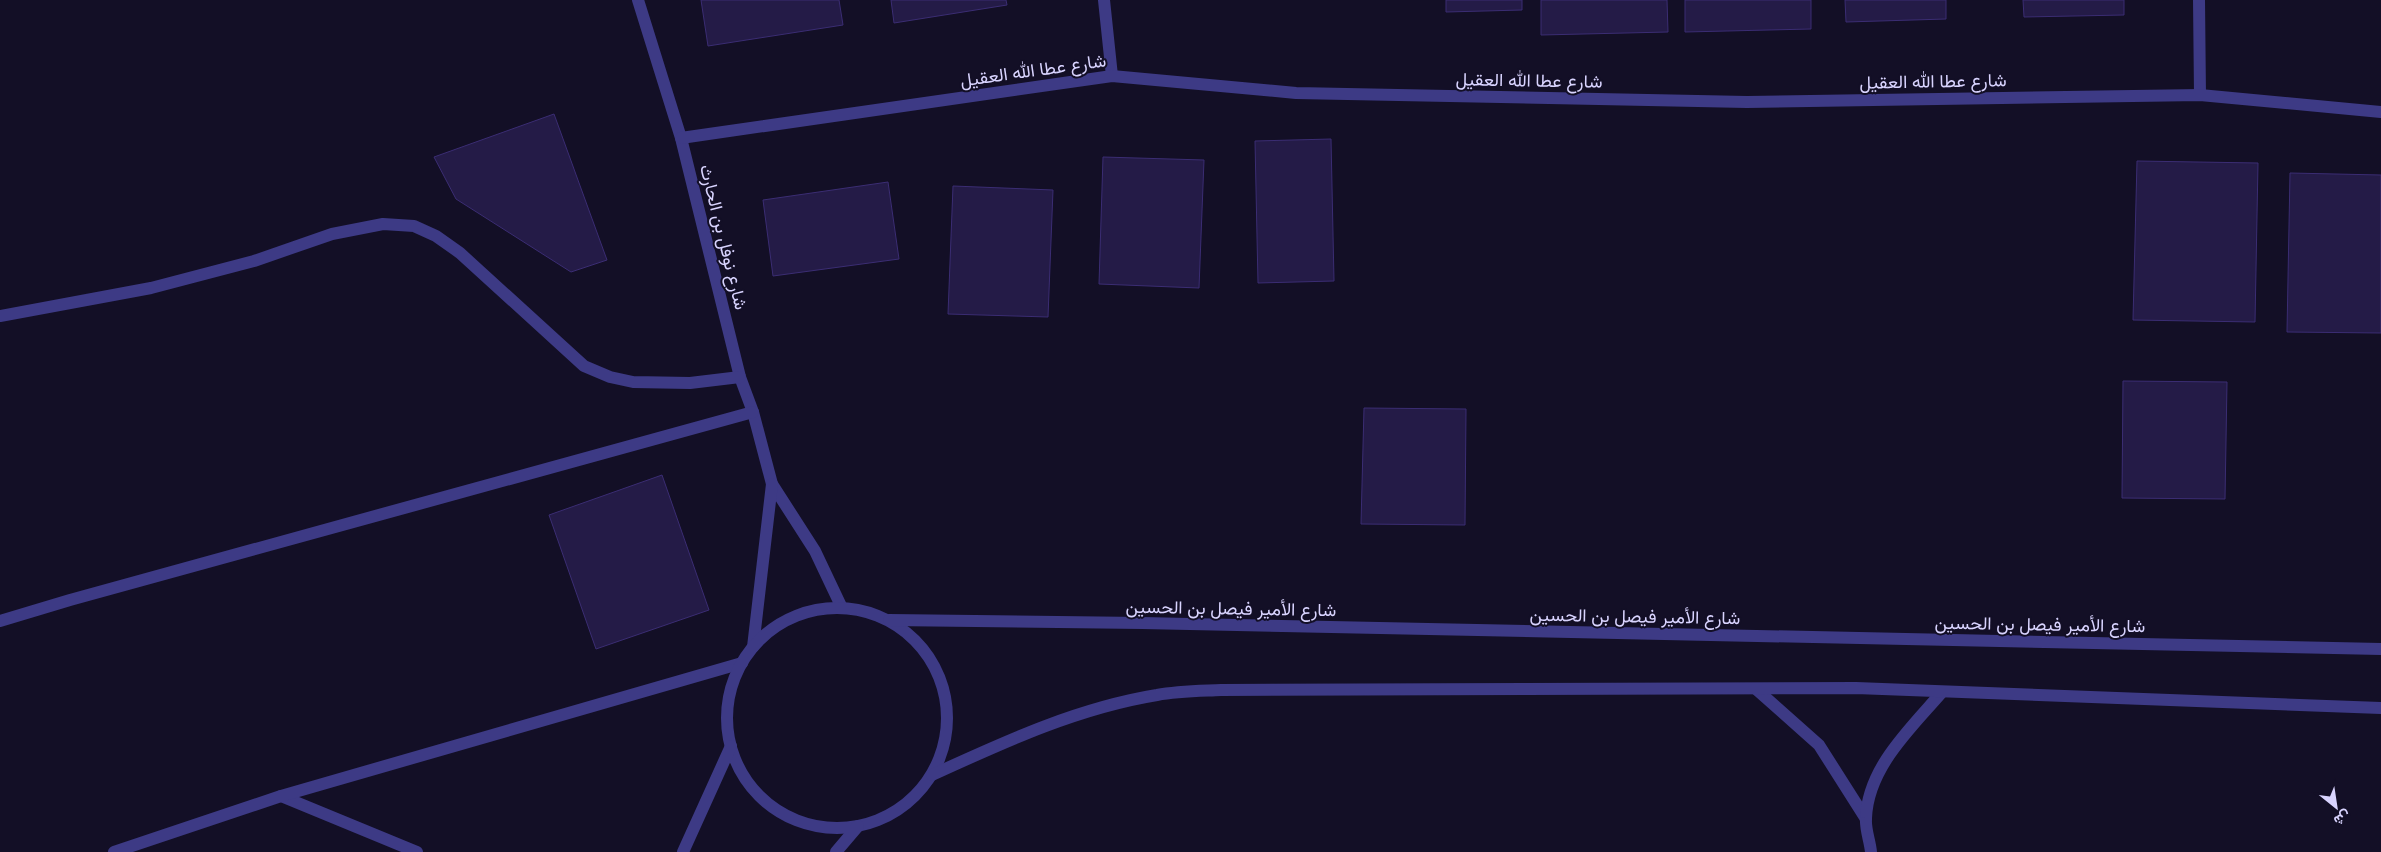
<svg xmlns="http://www.w3.org/2000/svg" width="2381" height="852" font-family="Mulish,Vazirmatn,sans-serif">
	<style>
		.building { fill: #241b47; stroke: #3b2d73 }
		.lines { fill: none; stroke-linecap: round; stroke-linejoin: round }
		.minor { stroke: #3d3a85; stroke-width: 12 }
		.tertiary { stroke: #3d3a85; stroke-width: 12 }
		.labels { text-anchor: middle; dominant-baseline: central; stroke-width: 4; stroke-linejoin: round; paint-order: stroke }
		.street-label { font-size: 18px; fill: #d9d4ff; stroke: #130f26 }
	</style>
	<rect width="100%" height="100%" fill="#130f26"/>
	<!-- building -->
	<g class="building">
		<polygon points="701,0 839,0 843,25 708,46"/>
		<polygon points="891,0 1006,0 1007,5 894,23"/>
		<polygon points="1446,0 1522,0 1522,10 1446,12"/>
		<polygon points="1541,0 1667,0 1668,32 1541,35"/>
		<polygon points="1685,0 1811,0 1811,29 1685,32"/>
		<polygon points="1845,0 1946,0 1946,19 1846,22"/>
		<polygon points="2023,0 2124,0 2124,15 2024,17"/>
		<polygon points="554,114 607,260 571,272 456,199 434,157"/>
		<polygon points="1331,139 1334,281 1258,283 1255,141"/>
		<polygon points="1103,157 1204,160 1199,288 1099,284"/>
		<polygon points="2137,161 2258,163 2255,322 2133,320"/>
		<polygon points="2290,173 2381,175 2381,333 2287,332"/>
		<polygon points="888,182 899,259 773,276 763,200"/>
		<polygon points="953,186 1053,190 1048,317 948,314"/>
		<polygon points="2123,381 2227,382 2225,499 2122,498"/>
		<polygon points="1364,408 1466,409 1465,525 1361,524"/>
		<polygon points="662,475 709,610 596,649 549,515"/>
	</g>
	<g class="lines">
		<!-- minor -->
		<g class="minor">
			<polyline points="638,0 681,138 740,377 753,412 772,484 815,551 842,608"/>
			<polyline points="1104,0 1112,76"/>
			<polyline points="2199,0 2200,95"/>
			<polyline points="681,138 1112,76 1296,93 1747,102 2200,95 2381,112"/>
			<polyline points="0,316 151,288 254,261 332,234 383,224 414,226 436,236 460,253 584,366 610,377 633,382 690,383 740,377"/>
			<polyline points="0,621 70,600 753,412"/>
			<polyline points="753,647 772,484"/>
			<polyline points="1756,689 1819,745 1866,819"/>
			<polyline points="281,796 417,852"/>
			<polyline points="114,852 281,796 742,663"/>
			<path d="M1871,852C1870,841 1865,829 1866,818C1868,767 1911,728 1942,692"/>
		</g>
		<!-- tertiary -->
		<g class="tertiary">
			<circle cx="837" cy="718" r="110"/>
			<polyline points="889,620 1142,623 2381,649"/>
			<path d="M932,775C1004,742 1077,708 1157,695C1178,691 1200,691 1221,690L1856,688L2381,708"/>
			<polyline points="683,852 731,746"/>
			<polyline points="836,852 858,826"/>
		</g>
	</g>
	<g class="labels">
		<!-- street labels -->
		<g class="street-label">
			<text transform="translate(1033 70) rotate(-8)">شارع عطا الله العقيل</text>
			<text transform="translate(1529 80) rotate(1)">شارع عطا الله العقيل</text>
			<text transform="translate(1933 81) rotate(-1)">شارع عطا الله العقيل</text>
			<text transform="translate(724 237) rotate(76)">شارع نوفل بن الحارث</text>
			<text transform="translate(1231 608) rotate(1)">شارع الأمير فيصل بن الحسين</text>
			<text transform="translate(1635 616) rotate(1)">شارع الأمير فيصل بن الحسين</text>
			<text transform="translate(2040 624) rotate(1)">شارع الأمير فيصل بن الحسين</text>
		</g>
	</g>
	<!-- north arrow -->
	<g transform="translate(2336 807) rotate(150)" stroke="#130f26" stroke-width="4" paint-order="stroke">
	<path d="M0-4L9 19L0 12L-9 19Z" fill="#d9d4ff"/>
	<text y="-8" font-size="14" font-weight="bold" text-anchor="middle" fill="#d9d4ff">ش</text>
	</g>
</svg>
